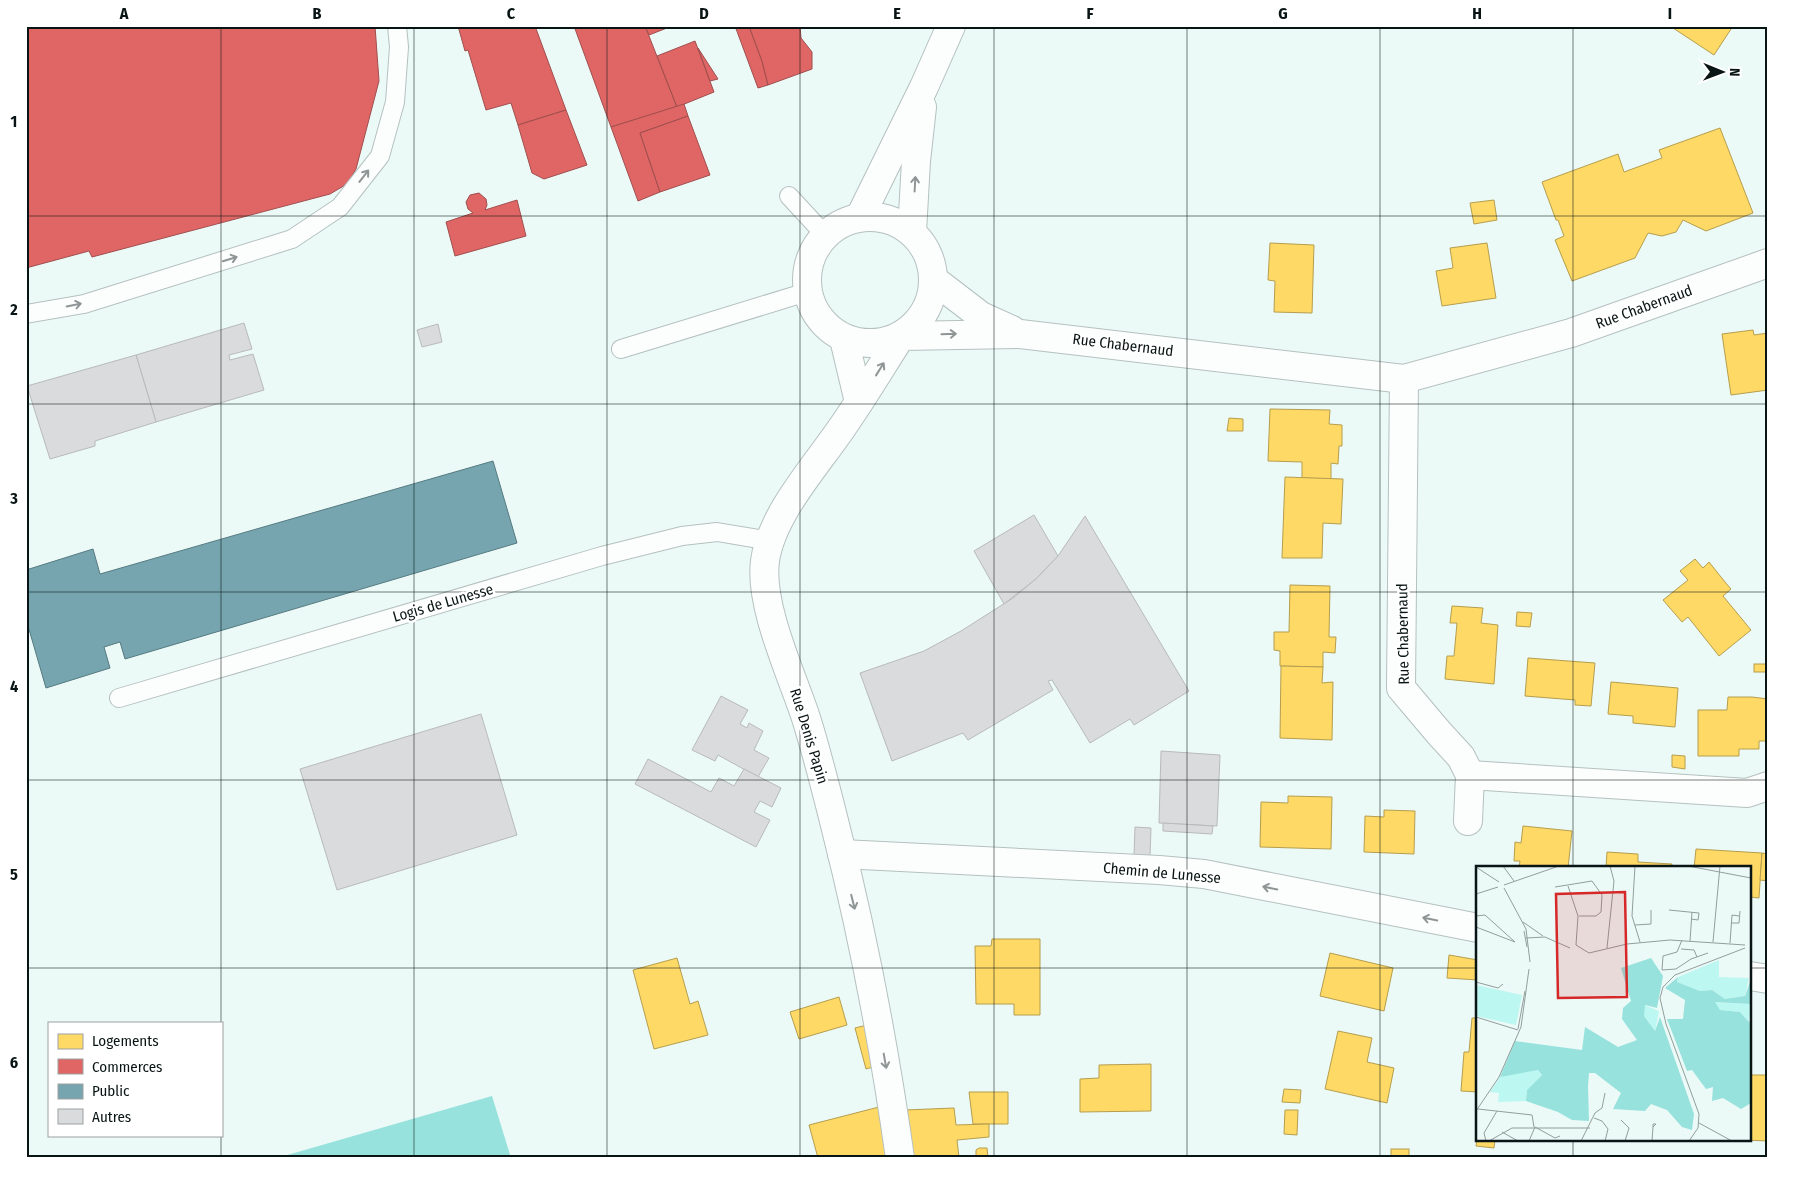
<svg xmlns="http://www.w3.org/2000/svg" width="1794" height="1184" font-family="'Fira Sans Condensed',sans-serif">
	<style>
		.forest { fill: #97e2dd }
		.homes { fill: #ffd966; stroke: #b59e4d }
		.shops { fill: #e06666; stroke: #a04e4d }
		.public { fill: #76a5af; stroke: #557a80 }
		.building { fill: #dadbdc; stroke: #b9baba }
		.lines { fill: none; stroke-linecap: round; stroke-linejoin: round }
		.lane-casing { stroke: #b5c1bf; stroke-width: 20 }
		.street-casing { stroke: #b5c1bf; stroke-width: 30 }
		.lane { stroke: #fcfefe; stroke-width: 18 }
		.street { stroke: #fcfefe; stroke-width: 28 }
		.oneway { stroke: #8f9595 }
		.grid { fill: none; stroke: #091514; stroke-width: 1; stroke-opacity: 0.55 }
		.labels { text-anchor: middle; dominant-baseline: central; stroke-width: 5; stroke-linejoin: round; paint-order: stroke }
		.street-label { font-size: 15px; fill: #091514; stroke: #fff }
		.inset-road { fill: none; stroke: #919e9c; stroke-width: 1 }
		.view { fill: #d62828; fill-opacity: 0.15; stroke: #d62828; stroke-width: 2.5 }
		.inset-edge { fill: none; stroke: #091514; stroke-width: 2.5 }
		.neatline { fill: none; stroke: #091514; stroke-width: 2 }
		.grid-label { font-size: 16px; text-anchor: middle; font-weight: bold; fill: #091514 }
	</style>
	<rect width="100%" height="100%" fill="#ebf9f7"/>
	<!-- forest -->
	<polygon class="forest" points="492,1096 511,1158 277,1158"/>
	<!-- homes -->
	<g class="homes">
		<polygon points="1670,26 1733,26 1714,55"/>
		<polygon points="1720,128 1753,213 1706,231 1683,220 1676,232 1662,236 1648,233 1635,258 1572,281 1555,240 1564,236 1558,220 1556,220 1542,182 1618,154 1624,172 1662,158 1659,150"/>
		<polygon points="1494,200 1497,220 1474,224 1470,203"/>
		<polygon points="1270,243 1314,245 1312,313 1274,312 1275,281 1268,280"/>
		<polygon points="1487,243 1496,298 1442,306 1436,271 1453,268 1450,248"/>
		<polygon points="1753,330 1754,335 1768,333 1768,390 1731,395 1722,334"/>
		<polygon points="1270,409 1330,410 1329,424 1342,425 1342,446 1339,446 1338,464 1331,463 1331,479 1302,478 1302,462 1268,461"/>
		<polygon points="1229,418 1243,419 1243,431 1227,431"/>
		<polygon points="1285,477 1343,479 1341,524 1323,523 1322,558 1282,558"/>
		<polygon points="1695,559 1703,568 1709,562 1725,582 1731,589 1723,596 1751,630 1719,656 1688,617 1682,622 1663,600 1688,580 1680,571"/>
		<polygon points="1290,585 1330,586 1329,637 1336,637 1335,653 1323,652 1323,667 1280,666 1280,651 1274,650 1274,632 1289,632"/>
		<polygon points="1452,606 1483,608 1481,623 1498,625 1494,684 1445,679 1447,656 1454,656 1457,623 1450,623"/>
		<polygon points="1517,612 1532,613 1530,627 1516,626"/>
		<polygon points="1528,658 1595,663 1591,706 1575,705 1575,700 1525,696"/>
		<rect x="1754" y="664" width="14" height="8"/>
		<polygon points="1281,666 1323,667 1322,683 1333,682 1332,740 1280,738"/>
		<polygon points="1611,682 1678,688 1675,727 1633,723 1633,716 1608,714"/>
		<polygon points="1728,697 1752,697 1768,699 1768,741 1759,741 1759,749 1739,749 1739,756 1698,756 1698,710 1727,710"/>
		<polygon points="1672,755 1685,756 1685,769 1672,767"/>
		<polygon points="1288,796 1332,797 1331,849 1260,847 1261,802 1288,803"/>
		<polygon points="1384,810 1415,811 1414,854 1364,852 1365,816 1384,817"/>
		<polygon points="1523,826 1572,831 1568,868 1519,868 1520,861 1514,861 1515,842 1521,843"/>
		<polygon points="1696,849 1762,853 1759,898 1750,897 1750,868 1694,868"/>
		<polygon points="1607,852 1638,854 1638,862 1672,864 1671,868 1606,868"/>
		<polygon points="1762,853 1768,854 1768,881 1760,880"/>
		<polygon points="992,939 1040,939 1040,1015 1014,1015 1014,1004 976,1004 975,946 991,946"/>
		<polygon points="1330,953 1393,968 1384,1011 1320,996"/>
		<polygon points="1449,955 1478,960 1478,980 1447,978"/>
		<polygon points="677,958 690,1004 698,1001 708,1035 654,1049 633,970"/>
		<polygon points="839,997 847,1025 799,1039 790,1012"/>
		<polygon points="1472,1018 1478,1018 1478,1092 1461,1091 1464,1052 1469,1052"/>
		<polygon points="867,1025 873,1067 866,1069 855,1028"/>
		<polygon points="1338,1031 1372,1038 1367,1062 1394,1068 1387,1103 1325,1089"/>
		<polygon points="1151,1064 1151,1111 1080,1112 1080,1079 1099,1078 1099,1065"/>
		<polygon points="1750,1075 1768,1075 1768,1141 1744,1140 1750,1140"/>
		<polygon points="1284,1089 1301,1090 1300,1103 1282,1102"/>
		<polygon points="969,1092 1008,1092 1008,1124 973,1124"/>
		<polygon points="879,1107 887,1158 818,1158 809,1125"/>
		<polygon points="954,1108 956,1125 989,1124 989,1137 957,1140 959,1158 912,1158 905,1110"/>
		<polygon points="1285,1110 1298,1110 1297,1135 1284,1134"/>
		<polygon points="1478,1133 1478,1140 1495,1140 1494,1148 1476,1146"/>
		<polygon points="979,1148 987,1148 988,1158 976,1158 976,1150"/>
		<rect x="1391" y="1149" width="18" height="9"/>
	</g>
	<!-- shops -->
	<g class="shops">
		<polygon points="26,26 375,26 379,81 356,169 347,184 330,194 92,257 89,251 26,268"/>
		<polygon points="458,26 535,26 566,110 518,125 511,103 486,110 468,50 465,51"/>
		<polygon points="574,26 645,26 677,107 611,127"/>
		<polygon points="645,26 672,26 649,35"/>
		<polygon points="735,26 749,26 762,61 768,85 758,88"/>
		<polygon points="749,26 800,26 801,38 812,52 812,69 768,85 762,61"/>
		<polygon points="695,41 714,92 677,107 657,56"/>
		<polygon points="698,48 718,79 710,81"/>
		<polygon points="684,104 688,116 640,133 660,192 638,201 611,127"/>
		<polygon points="566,110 587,165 544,179 532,173 518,125"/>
		<polygon points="688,116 710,175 660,192 640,133"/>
		<polygon points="479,193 486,199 487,205 485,210 517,200 526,236 455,256 446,222 473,213 468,209 466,202 470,195"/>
	</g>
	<!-- public -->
	<polygon class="public" points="493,461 517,543 125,659 120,642 104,647 110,668 46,688 26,619 26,570 93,549 100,574"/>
	<!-- building -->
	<g class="building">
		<polygon points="244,323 252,349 229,355 230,360 253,354 264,390 156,422 136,355"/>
		<polygon points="438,324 442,342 422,347 417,330"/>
		<polygon points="136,355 156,422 95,441 95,446 50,459 27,386"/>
		<polygon points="1034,515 1058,556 1037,578 1004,604 974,551"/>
		<polygon points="1085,516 1189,691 1134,725 1130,719 1090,743 1052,680 1048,681 1053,690 968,740 963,733 892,761 860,673 924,651 961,631 1013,598 1037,578 1058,556"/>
		<polygon points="721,696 748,710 740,724 747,728 749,723 763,731 754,750 769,758 758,777 718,755 715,761 692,750"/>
		<polygon points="481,714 517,835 337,890 300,769"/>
		<polygon points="1161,751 1220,755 1217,826 1159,823"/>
		<polygon points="648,759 711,792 719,778 734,786 744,769 781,788 772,807 760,801 754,812 770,820 756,847 635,784"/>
		<polygon points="1163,823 1213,826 1212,834 1163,831"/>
		<polygon points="1135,827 1151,828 1150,856 1134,856"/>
	</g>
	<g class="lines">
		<!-- lane casing -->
		<g class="lane-casing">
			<g id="lane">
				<polyline points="789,196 825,235"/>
				<polyline points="26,314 84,304 292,239 340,207 380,156 395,102 399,47 397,26"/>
				<polyline points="621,349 807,292"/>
				<polyline points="119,698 602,556 682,536 717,532 770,541"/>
			</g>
		</g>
		<!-- street casing -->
		<g class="street-casing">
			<g id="street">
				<circle cx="870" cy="280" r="63"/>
				<polyline points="860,217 924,87 951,26"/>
				<polyline points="912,232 916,161 922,107"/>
				<polyline points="934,280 981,316 1012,330"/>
				<polyline points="844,339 859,402"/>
				<polyline points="1404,379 1401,688 1439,733 1461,757 1470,775 1468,821"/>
				<polyline points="1470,775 1747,793 1768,786"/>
				<polyline points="842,854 1159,870 1204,874 1478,928"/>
				<polyline points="1750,976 1768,979"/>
				<path d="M900,1158C884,1045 863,935 835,825C826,789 817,753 806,718C792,675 759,606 765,561C771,515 815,467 841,429C862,399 881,367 901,336L1020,334L1404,379L1571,333L1768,263"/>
			</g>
		</g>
		<!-- lane -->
		<use href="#lane" class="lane"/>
		<!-- street -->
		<use href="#street" class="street"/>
	</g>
	<!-- one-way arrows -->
	<defs><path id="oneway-shaft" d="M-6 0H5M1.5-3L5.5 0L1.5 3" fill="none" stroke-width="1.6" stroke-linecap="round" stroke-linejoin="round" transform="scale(1.25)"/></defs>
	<g class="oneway">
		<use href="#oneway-shaft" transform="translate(364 176) rotate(-52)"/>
		<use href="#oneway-shaft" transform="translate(915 184) rotate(-87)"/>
		<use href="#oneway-shaft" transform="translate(230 259) rotate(-17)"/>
		<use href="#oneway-shaft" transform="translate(74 305) rotate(-11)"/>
		<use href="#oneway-shaft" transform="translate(949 334) rotate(-2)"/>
		<use href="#oneway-shaft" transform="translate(880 369) rotate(-58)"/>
		<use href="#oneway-shaft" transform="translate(1270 888) rotate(-169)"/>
		<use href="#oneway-shaft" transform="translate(853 902) rotate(76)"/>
		<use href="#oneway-shaft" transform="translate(1430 919) rotate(-169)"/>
		<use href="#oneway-shaft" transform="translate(885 1061) rotate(80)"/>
	</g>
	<!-- grid -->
	<path class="grid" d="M221,26V1023M414,26V1158M607,26V1158M800,26V1158M994,26V1158M1187,26V1158M1380,26V1158M1573,26V868M26,216H1768M26,404H1768M26,592H1768M26,780H1768M26,968H1478M1750,968H1768M221,1135V1158M1573,1140V1158"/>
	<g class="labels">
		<!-- street labels -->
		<g class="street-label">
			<text transform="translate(1644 307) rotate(-20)">Rue Chabernaud</text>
			<text transform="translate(1123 345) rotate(7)">Rue Chabernaud</text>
			<text transform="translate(443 603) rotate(-16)">Logis de Lunesse</text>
			<text transform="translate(1403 634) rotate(-91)">Rue Chabernaud</text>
			<text transform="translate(809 736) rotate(73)">Rue Denis Papin</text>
			<text transform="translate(1162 873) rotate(5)">Chemin de Lunesse</text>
		</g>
	</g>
	<!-- overview -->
	<g transform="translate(1476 866)">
		<rect width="275" height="275" fill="#ebf9f7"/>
		<path d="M243,94V111L273,112L269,130L249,133L236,124L224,125L201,116L202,111ZM0,119L46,129L40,159L0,150ZM275,135L273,156L264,146L244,144L238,136L273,138ZM168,139L183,145L179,166L168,150ZM48,204H62L66,209L51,224L50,235L22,236L23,227L14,226L24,211Z" fill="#bcf7f2"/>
		<path d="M175,92L187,110L181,142L169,139L168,150L179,165L184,151L218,248L216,264L206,261L191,244L175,238L169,245L137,243L145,227L119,207H113L112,220L113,255L96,254L82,246L50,235L51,224L66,209L62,204L24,211L39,175L106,184L109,161L142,181L161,174L146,153L147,142L155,135L145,102ZM202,111L201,116L224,125L236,124L249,133L269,130L275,113L274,138L239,136L244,144L264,146L273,156L275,154V237L265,243L247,232L236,235L237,221L230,223L216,204L211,205L191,153H207L209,134L189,122Z" fill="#97e2dd"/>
		<path class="inset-road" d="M27,0L38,15M159,0L156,50L164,76M212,0L275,12M0,1L23,16M28,19L83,0M92,20L102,50L100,79L113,87L151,78L194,74L269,79M79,21L116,15L126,29L125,46M28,22L50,63L54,96M0,28L22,21M193,44L223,47L222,54L215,53M0,50L9,49L39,76L0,61M103,50H120L125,46M47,56L67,70M255,57H263L264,45M159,59L175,58V44M48,65L51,81M50,72L69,71L94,82M206,74L201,86L187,90L186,104L200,103L215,93L232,87M214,75L216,46M237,76L244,0M254,77L256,49L263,50M131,82L138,15L134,0M205,83L218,84L221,91M0,116L22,122L27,118M0,151L42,164M42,163L49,125M2,243L56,249L58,261M0,245L23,211L45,161L53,103M118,252L126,255L132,263L129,275M145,254L153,262L149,275M223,257L256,275M26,266L42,275M10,275L8,267L21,245M13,275L36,262H114M53,275L59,261L79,272L84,270M105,275L119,247L126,242L129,227M176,275L177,261L180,258H177V261M213,275L222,262L223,248L190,158L184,132L187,121L199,109L269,82"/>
		<path class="view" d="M149,26L151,131L82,132L80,28Z"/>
		<rect width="275" height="275" class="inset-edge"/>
	</g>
	<!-- border -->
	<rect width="1794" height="1184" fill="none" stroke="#ffffff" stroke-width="55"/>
	<!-- legend -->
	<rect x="48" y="1022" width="175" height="115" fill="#ffffff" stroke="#9da1a1"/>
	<rect x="58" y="1034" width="25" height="15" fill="#ffd966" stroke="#9da1a1"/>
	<text x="92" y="1046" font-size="15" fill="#091514">Logements</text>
	<rect x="58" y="1059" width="25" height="15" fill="#e06666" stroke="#9da1a1"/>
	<text x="92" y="1072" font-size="15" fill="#091514">Commerces</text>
	<rect x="58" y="1084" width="25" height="15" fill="#76a5af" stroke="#9da1a1"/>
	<text x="92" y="1096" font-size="15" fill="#091514">Public</text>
	<rect x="58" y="1109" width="25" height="15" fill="#dadbdc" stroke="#9da1a1"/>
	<text x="92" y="1122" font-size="15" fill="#091514">Autres</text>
	<!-- north arrow -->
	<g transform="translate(1722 72) rotate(91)" stroke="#ffffff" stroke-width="4" paint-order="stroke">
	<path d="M0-4L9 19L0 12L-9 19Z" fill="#091514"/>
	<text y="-8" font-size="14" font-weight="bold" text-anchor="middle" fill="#091514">N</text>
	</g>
	<rect x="28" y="28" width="1738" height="1128" class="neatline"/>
	<g class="grid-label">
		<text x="124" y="19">A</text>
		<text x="317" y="19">B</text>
		<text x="511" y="19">C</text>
		<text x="704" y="19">D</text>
		<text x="897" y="19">E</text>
		<text x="1090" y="19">F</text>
		<text x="1283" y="19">G</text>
		<text x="1477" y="19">H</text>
		<text x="1670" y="19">I</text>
		<text x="14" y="127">1</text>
		<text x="14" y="315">2</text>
		<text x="14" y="504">3</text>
		<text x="14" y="692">4</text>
		<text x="14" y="880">5</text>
		<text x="14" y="1068">6</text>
	</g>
</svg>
